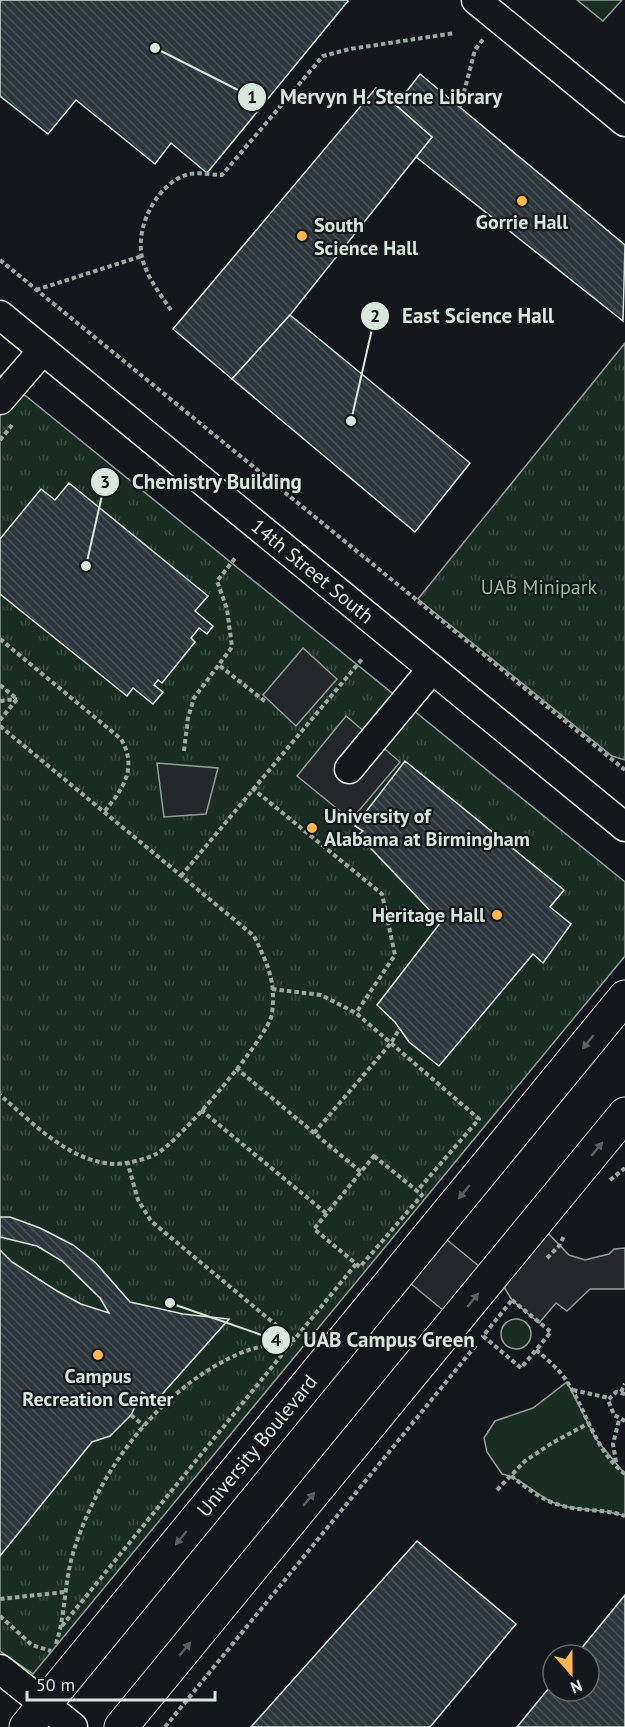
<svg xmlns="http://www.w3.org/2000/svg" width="625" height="1727" font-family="'PT Sans',sans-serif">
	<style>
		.grass { fill: #1a2d24; stroke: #939e99; stroke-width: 1.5 }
		.park { fill: url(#park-tufts); stroke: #939e99; stroke-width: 1.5 }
		.parking { fill: #24282b; stroke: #939e99; stroke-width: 1.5 }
		.building { fill: url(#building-back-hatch); stroke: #d8e6dc; stroke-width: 1.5 }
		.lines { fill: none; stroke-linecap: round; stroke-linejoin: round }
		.minor-casing { stroke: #d8e6dc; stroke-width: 31 }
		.major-casing { stroke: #d8e6dc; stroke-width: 35 }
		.path { stroke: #9da8a2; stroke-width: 4; stroke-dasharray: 4.5 3; stroke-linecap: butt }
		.minor { stroke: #14181c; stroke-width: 28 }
		.major { stroke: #14181c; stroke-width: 33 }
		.oneway { fill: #59605f }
		.poi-dot { fill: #ffb74d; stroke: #14181c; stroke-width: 2 }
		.labels { text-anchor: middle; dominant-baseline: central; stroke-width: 4.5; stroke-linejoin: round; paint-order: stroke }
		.poi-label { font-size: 20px; font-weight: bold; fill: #d8e6dc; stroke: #14181c }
		.street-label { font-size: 20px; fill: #d8e6dc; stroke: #14181c }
		.park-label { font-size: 20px; fill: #8ac095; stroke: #14181c }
		.leader { fill: none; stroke: #d8e6dc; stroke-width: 2 }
		.callout-dot { fill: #d8e6dc; stroke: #14181c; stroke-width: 2 }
		.mark-label { font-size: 18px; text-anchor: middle; font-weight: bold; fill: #111 }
		.callout-label { font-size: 21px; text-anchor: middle; font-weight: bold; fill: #d8e6dc; stroke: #14181c; stroke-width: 4.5; stroke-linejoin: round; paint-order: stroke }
	</style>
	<defs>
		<pattern id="park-tufts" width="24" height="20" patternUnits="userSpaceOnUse" patternTransform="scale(1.5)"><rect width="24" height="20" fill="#1a2d24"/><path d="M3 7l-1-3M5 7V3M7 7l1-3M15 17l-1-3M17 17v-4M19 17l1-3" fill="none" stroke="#3b4b43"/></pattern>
		<pattern id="building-back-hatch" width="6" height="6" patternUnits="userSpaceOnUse" patternTransform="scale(1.5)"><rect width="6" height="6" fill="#2c363c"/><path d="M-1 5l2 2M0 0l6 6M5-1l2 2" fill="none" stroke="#4a5358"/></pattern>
	</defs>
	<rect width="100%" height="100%" fill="#14181c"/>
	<!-- grass -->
	<g class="grass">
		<circle cx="516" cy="1334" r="15"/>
		<path d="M567,1382L596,1439L625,1474V1516C603,1508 582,1512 560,1505C538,1499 524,1478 502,1474L487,1452L484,1438L495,1421L533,1408Z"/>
	</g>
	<!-- park -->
	<g class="park">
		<polygon points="577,0 622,0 603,21"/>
		<polygon points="625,343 625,760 612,756 418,599"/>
		<polygon points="0,375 625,882 625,956 33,1674 0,1651"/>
	</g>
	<!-- parking -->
	<g class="parking">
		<polygon points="303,648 337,679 296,726 263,695"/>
		<polygon points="346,716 400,762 351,820 297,776"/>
		<polygon points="157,763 218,768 206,814 164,817"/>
		<polygon points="548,1233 569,1255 585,1260 609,1254 614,1249 625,1248 625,1289 590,1289 567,1311 556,1303 539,1323 512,1300 504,1287"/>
		<polygon points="446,1239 480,1267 444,1311 410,1283"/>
	</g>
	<!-- building -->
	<g class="building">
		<polygon points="0,0 347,0 348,1 207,173 171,143 155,164 76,100 48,134 0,96"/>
		<polygon points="420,74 625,245 623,321 416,157 432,137 396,105"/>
		<polygon points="376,88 432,137 290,315 232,379 173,329"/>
		<polygon points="290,315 470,463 415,532 232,379"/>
		<polygon points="69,483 208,596 195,611 213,626 207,634 199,628 191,638 195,642 162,683 158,680 154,685 163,692 153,704 133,688 127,696 0,594 0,539 41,489 55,500"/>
		<polygon points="405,761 564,890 550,907 571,924 543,963 533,954 439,1066 409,1042 395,1022 377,1005 441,922 358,835 363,831 355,826"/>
		<polygon points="0,1217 10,1217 40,1228 73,1245 96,1263 130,1302 183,1314 229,1319 156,1401 142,1392 131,1415 110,1436 92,1442 0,1556 0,1250 12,1262 57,1291 81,1304 109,1313 100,1298 62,1261 37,1246 0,1237"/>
		<polygon points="417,1541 516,1624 430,1727 251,1727"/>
		<polygon points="625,1595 625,1727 517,1727 553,1683 553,1691 589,1691 589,1655 576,1655"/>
	</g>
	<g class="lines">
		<!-- minor casing -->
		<g class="minor-casing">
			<g id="minor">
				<polyline points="476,0 625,122"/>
				<path id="s1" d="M0,315L625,827"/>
				<polyline points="0,400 43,350"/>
				<polyline points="349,769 432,669"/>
				<polyline points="0,1669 73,1727"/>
			</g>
		</g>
		<!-- major casing -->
		<g class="major-casing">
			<g id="major">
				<path id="s2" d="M26,1727L625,997"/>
				<polyline points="121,1727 625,1114"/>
			</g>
		</g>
		<!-- path -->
		<g class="path">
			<polyline points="460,107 475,50 484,38"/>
			<polyline points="0,260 625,770"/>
			<polyline points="36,290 142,256"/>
			<path d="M171,310C160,294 146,276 142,257C135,226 158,182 189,174C199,172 212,175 222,175L323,56L350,49L455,33"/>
			<polyline points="0,440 12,425"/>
			<path d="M0,639L121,739C138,768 123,789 104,812"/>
			<polyline points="220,666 267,703"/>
			<polyline points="0,685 17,699 0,720"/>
			<polyline points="0,701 17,699"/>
			<path d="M0,726L254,936C268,965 276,981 272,1014C268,1038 178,1143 156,1154C147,1159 126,1164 116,1164C70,1163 33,1123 0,1095"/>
			<polyline points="184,751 188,718 194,698 232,647 227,609 217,581 236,557"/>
			<polyline points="252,788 382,894 395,955 356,1013"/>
			<polyline points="181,876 362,659"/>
			<polyline points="272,989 321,995 356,1013 479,1119 417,1191"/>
			<polyline points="236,1068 361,1172"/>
			<polyline points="201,1110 327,1214"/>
			<polyline points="314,1133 391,1043 400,1028"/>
			<polygon points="374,1156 422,1195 360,1267 314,1229"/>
			<polyline points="127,1161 138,1200 151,1221 294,1340 356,1264"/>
			<polyline points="610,1180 625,1168"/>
			<polyline points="547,1258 559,1246 564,1236"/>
			<polygon points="512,1300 551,1332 521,1368 483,1336"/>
			<path d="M536,1350C548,1360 560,1370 568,1383C587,1413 596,1452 625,1474"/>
			<polyline points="573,1390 609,1398"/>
			<polyline points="621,1392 625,1384"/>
			<polyline points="625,1394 616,1392 608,1400 614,1415 625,1421"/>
			<polyline points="131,1415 144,1426"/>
			<polyline points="616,1462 613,1444 619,1420"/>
			<path d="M511,1476C526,1487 541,1500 560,1505C581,1512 603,1508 625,1516"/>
			<polyline points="497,1490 525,1461 552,1443 589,1423"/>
			<polyline points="0,1599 65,1592"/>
			<polyline points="0,1616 32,1645 51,1651"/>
			<polyline points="62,1626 293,1341"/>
			<path d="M56,1644C66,1613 64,1581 74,1550C99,1471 157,1393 232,1357C251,1347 274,1344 294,1340"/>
			<polyline points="165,1727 477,1344"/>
		</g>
		<!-- minor -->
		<use href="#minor" class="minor"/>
		<!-- major -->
		<use href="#major" class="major"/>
	</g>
	<!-- one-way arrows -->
	<defs><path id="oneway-solid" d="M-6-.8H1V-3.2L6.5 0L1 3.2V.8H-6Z" transform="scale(1.5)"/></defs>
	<g class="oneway">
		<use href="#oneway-solid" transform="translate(588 1042) rotate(129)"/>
		<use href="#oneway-solid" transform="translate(597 1149) rotate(-51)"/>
		<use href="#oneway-solid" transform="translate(464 1192) rotate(129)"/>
		<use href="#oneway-solid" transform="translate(473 1300) rotate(-51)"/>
		<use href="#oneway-solid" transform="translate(309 1499) rotate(-50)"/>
		<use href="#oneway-solid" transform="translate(181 1538) rotate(129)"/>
		<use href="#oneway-solid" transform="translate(185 1649) rotate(-50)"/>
	</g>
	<!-- markers -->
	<g class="poi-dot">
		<circle cx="522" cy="201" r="6"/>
		<circle cx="302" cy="236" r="6"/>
		<circle cx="312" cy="828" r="6"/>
		<circle cx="497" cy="915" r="6"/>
		<circle cx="98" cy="1355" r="6"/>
	</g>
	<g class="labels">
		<!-- poi labels -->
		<g class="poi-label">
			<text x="522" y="222">Gorrie Hall</text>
			<text x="314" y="225" text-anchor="start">South<tspan x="314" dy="23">Science Hall</tspan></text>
			<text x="324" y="816" text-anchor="start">University of<tspan x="324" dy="23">Alabama at Birmingham</tspan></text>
			<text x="485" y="915" text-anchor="end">Heritage Hall</text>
			<text x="98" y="1376">Campus<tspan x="98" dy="23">Recreation Center</tspan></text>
		</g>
		<!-- street labels -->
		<g class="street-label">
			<text stroke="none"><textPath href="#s1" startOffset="404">14th Street South</textPath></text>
			<text stroke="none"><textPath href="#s2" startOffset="364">University Boulevard</textPath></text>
		</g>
		<!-- park labels -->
		<g class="park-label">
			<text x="539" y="587">UAB Minipark</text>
		</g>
	</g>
	<!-- callouts -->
	<path class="leader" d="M155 48L252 97M351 421L375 316M86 566L105 482M170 1303L276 1340"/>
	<g class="callout-dot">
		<circle cx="155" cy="48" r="6"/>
		<circle cx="351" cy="421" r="6"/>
		<circle cx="86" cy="566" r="6"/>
		<circle cx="170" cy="1303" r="6"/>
		<circle cx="252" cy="97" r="15"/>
		<circle cx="375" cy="316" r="15"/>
		<circle cx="105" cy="482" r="15"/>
		<circle cx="276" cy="1340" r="15"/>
	</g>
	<g class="mark-label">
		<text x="252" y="103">1</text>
		<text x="375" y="322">2</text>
		<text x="105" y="488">3</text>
		<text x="276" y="1346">4</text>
	</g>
	<g class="callout-label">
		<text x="391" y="104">Mervyn H. Sterne Library</text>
		<text x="478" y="323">East Science Hall</text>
		<text x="217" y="489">Chemistry Building</text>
		<text x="389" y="1347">UAB Campus Green</text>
	</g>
	<!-- north arrow -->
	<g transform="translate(571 1673) rotate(159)"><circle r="28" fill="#14181c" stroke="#626a69" stroke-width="1.5"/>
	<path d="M0-4.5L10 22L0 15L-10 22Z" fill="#ffb74d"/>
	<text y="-9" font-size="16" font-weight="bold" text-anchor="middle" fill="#d8e6dc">N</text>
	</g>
	<!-- scale -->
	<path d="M27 1691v9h188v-9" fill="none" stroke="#d8e6dc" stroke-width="3"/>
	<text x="36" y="1691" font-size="18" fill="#d8e6dc" stroke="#14181c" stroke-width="4.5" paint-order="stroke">50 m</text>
</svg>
